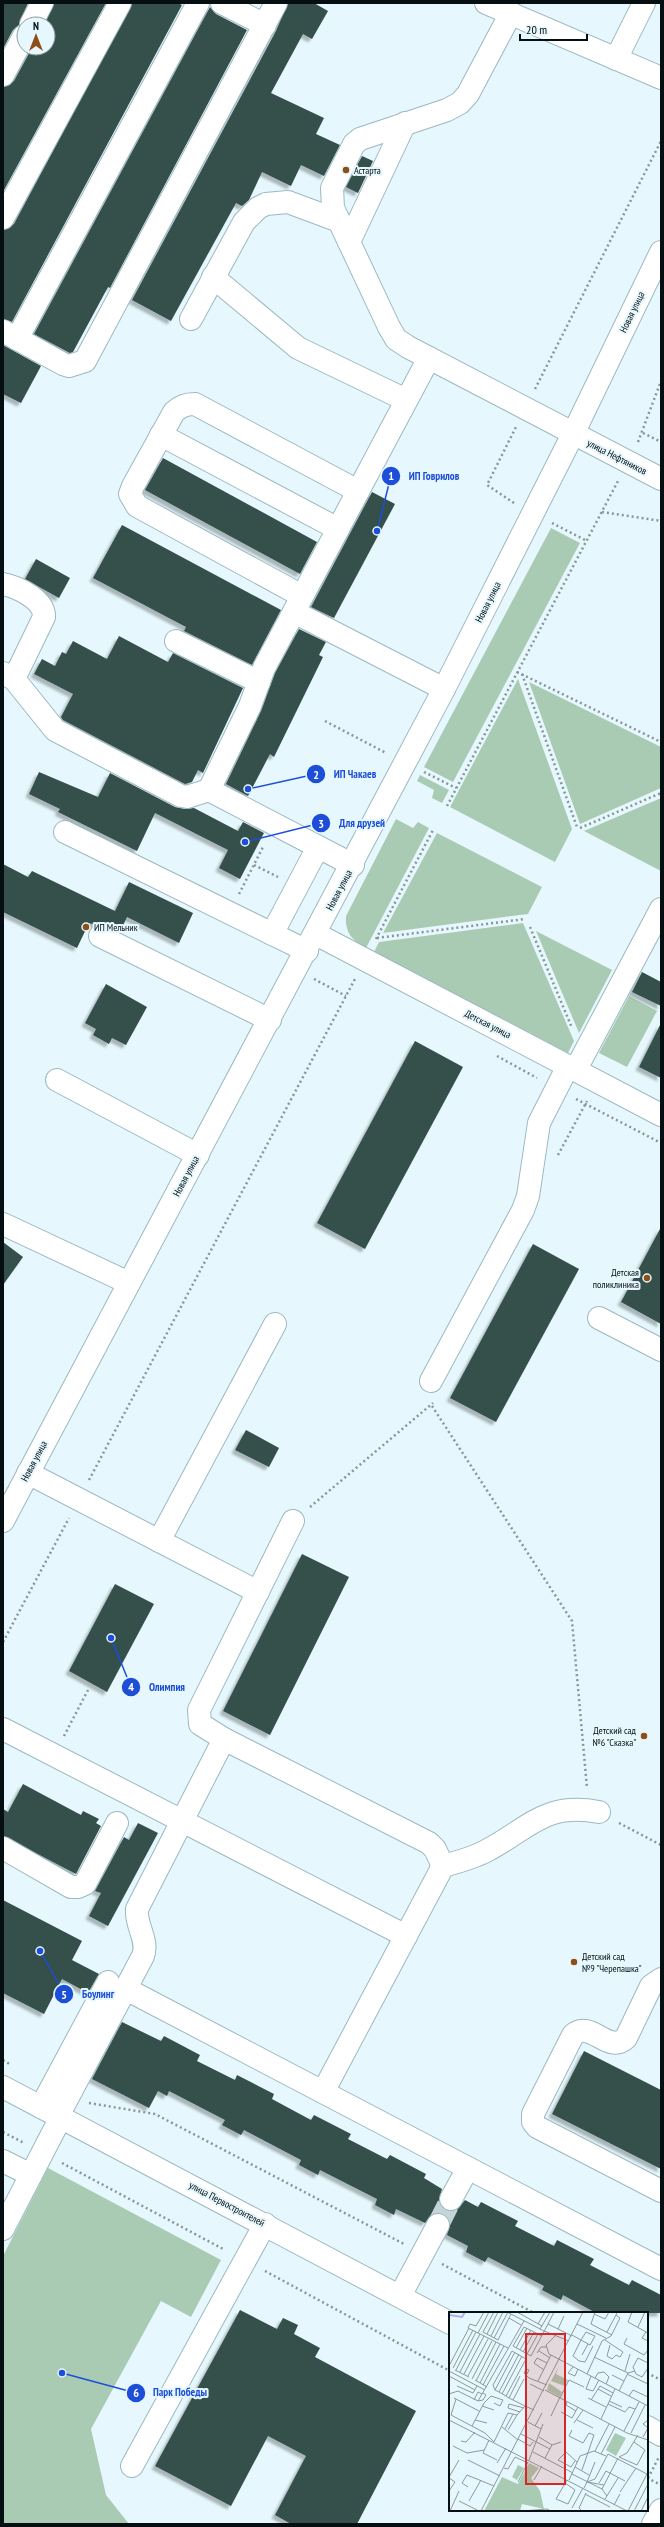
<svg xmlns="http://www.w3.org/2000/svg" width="664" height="2527" font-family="'PT Sans Narrow',sans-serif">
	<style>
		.green { fill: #aacbb3 }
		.building { fill: #344f4c; filter: url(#shadow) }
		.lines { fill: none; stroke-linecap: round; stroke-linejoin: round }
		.minor-tunnel { stroke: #c4d5da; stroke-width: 22; stroke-dasharray: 22 11; stroke-linecap: butt }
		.minor-casing { stroke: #9cb8c1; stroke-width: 24 }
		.path { stroke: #88969a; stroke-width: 2.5; stroke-dasharray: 2 3; stroke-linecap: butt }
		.minor { stroke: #fff; stroke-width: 22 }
		.poi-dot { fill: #8e4e18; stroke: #e6f8fd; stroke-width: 1.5 }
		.labels { text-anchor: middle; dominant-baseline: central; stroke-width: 4; stroke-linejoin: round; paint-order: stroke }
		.poi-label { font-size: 10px; fill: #050e11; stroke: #e6f8fd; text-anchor: start }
		.street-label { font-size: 10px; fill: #050e11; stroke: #e6f8fd }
		.inset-river { fill: none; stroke: #b0b1e6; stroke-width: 2 }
		.inset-road { fill: none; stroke: #8c9a9f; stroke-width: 1 }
		.view { fill: #d62828; fill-opacity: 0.15; stroke: #d62828; stroke-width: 2 }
		.inset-edge { fill: none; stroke: #050e11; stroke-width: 2 }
		.leader { fill: none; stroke: #1d4ed8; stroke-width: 1.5 }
		.callout-dot { fill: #1d4ed8; stroke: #e6f8fd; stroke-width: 1.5 }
		.mark-label { font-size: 12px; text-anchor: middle; font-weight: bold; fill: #fff }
		.callout-label { font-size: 11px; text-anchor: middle; font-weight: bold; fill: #1d4ed8; stroke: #e6f8fd; stroke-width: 4; stroke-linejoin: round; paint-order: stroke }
	</style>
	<defs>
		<filter id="shadow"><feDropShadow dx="-3.5" dy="3.5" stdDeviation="1" flood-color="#0004"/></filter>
	</defs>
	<rect width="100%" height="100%" fill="#e6f8fd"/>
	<!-- green -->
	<g class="green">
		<polygon points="551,528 580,543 453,782 424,767"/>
		<polygon points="518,679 572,829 555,862 450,807"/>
		<polygon points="529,682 661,747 661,788 580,824"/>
		<polygon points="420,775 449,790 442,803 432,798 434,790 417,781"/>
		<polygon points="661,798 661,871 584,831"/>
		<path d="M396,819L413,828L418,822L429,828L366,948C352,940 345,933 346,916Z"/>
		<polygon points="437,833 542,887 528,914 383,933"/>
		<polygon points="523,923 574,1041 568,1053 374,952 379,942"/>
		<polygon points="536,931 612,970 579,1033"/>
		<polygon points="629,996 657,1011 627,1067 599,1053"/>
		<polygon points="48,2168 221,2260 191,2317 161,2301 91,2429 106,2495 129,2524 3,2524 3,2256"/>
	</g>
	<!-- building -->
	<g class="building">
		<polygon points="3,3 28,3 19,25 13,30 3,49"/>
		<polygon points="54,3 106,3 3,192 3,87 14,81 32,48 48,48 48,24 45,24"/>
		<polygon points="132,3 178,3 182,5 12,322 3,319 3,230 14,224"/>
		<polygon points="288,3 314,3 328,11 312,39 303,34 271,93 324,118 316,134 340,145 324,176 301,165 291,186 262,172 249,200 242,206 236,203 171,321 132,300 276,31"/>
		<polygon points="210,7 216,14 247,30 110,288 108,287 73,352 70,353 34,334"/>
		<polygon points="362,156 373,161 358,193 346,187"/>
		<polygon points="3,345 41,366 21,403 3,394"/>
		<polygon points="163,458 317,542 300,574 145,490"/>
		<polygon points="372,492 395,504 334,618 311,607"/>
		<polygon points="122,525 281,610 252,665 184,631 186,627 93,578"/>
		<polygon points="36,559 70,578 59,598 25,579"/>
		<polygon points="299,629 326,642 319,655 323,657 274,757 270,754 248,796 226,784 261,711 275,673"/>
		<polygon points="119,636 168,662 173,653 243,688 203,773 198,770 192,782 185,784 63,720 61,717 73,694 34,674 42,659 55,666 62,652 66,654 73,641 107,659"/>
		<polygon points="39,772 98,797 110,773 175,807 185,809 194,808 238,831 243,822 264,833 240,879 219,868 228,850 155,813 137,851 58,812 60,809 29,794"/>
		<polygon points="3,864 28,877 32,871 115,911 129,882 193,913 179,943 127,917 120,932 105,925 95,925 89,923 77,948 3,912"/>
		<polygon points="642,972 661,982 661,1006 632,992"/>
		<polygon points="106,984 147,1007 126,1045 112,1038 109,1044 93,1035 96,1029 85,1023"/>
		<polygon points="661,1023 661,1078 639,1067"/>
		<polygon points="415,1041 463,1067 365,1249 317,1223"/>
		<polygon points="661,1227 661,1324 621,1302"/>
		<polygon points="3,1242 23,1257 3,1285"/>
		<polygon points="533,1244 579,1269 496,1422 450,1398"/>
		<polygon points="246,1430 279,1448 269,1467 235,1450"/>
		<polygon points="302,1554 349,1577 270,1735 223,1711"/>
		<polygon points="115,1584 154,1604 107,1692 69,1671"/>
		<polygon points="23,1784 81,1815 83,1811 99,1819 96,1823 101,1826 76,1874 3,1836 3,1809 8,1812"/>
		<polygon points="138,1823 158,1833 108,1926 89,1916 101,1893 95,1891 124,1837 129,1840"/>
		<polygon points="3,1900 82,1941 72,1960 99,1974 88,1993 62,1979 44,2014 3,1993"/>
		<polygon points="122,2022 161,2041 164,2036 200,2055 197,2061 235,2080 237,2075 274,2094 272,2099 311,2120 314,2115 351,2134 348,2139 387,2159 390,2155 426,2174 424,2178 442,2189 439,2200 445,2210 457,2210 465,2200 478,2207 481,2202 518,2221 515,2226 554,2246 557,2240 594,2259 590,2265 629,2285 632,2280 661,2295 661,2313 596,2313 563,2295 561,2300 542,2290 544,2286 488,2257 485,2262 466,2252 468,2246 447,2235 450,2224 444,2214 432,2214 425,2223 396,2209 394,2215 375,2205 377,2199 320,2170 318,2175 299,2165 301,2160 244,2130 241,2135 222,2125 225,2120 169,2091 167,2096 158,2091 149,2108 92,2079"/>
		<polygon points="584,2051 661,2090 661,2169 552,2114"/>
		<polygon points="240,2310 277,2329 283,2318 298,2325 294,2334 320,2348 315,2357 416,2411 357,2524 291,2524 275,2515 306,2456 268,2436 231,2506 155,2466"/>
	</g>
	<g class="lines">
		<!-- minor-tunnel -->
		<polyline class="minor-tunnel" points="438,2225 451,2199"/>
		<!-- minor casing -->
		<g class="minor-casing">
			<g id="minor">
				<polyline points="222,3 265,25"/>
				<polyline points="486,3 661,78"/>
				<polyline points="511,13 468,94 460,103 447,110 360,139 354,144 332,188 333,208 389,327 396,339 408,347 661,479"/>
				<polyline points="31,24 42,3"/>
				<polyline points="616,59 644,3"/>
				<polyline points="3,75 24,36"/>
				<polyline points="3,218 120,3"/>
				<polyline points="349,242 405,123"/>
				<polyline points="213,277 298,348 406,400"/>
				<polyline points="191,319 244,222 258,208 266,204 288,202 339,221"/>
				<polyline points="3,331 63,364 69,366 85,361 276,3"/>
				<polyline points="17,339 198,3"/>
				<polyline points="161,435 338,529"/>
				<path d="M3,584C18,587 45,600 44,617L14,679"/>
				<path d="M302,596L137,506L130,494L133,486L174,412C181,406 186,404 195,404L358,491"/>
				<polyline points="294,612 444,689"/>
				<polyline points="176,641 259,682"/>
				<polyline points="3,673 14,679 55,730 181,796 187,797 209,790 353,865"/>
				<polyline points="209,790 250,706 264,668 429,358"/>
				<polyline points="65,832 307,951"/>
				<polyline points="272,934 318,847"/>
				<polyline points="316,934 661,1115"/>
				<polyline points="100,936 270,1020"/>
				<polyline points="576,1069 661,909"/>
				<polyline points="57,1080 198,1155"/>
				<polyline points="3,1224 129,1283"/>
				<polyline points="599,1318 661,1350"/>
				<polyline points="431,1381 523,1210 528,1196 539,1123 568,1066"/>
				<polyline points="28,1473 258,1592"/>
				<polyline points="3,1521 444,689 573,434 661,252"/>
				<polyline points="293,1521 199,1710 200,1724 224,1739 429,1843 435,1849 443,1866"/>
				<polyline points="159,1541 275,1324"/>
				<polyline points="3,1729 406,1936"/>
				<polyline points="3,1848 71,1887 78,1887 85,1884 117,1823"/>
				<path d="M661,1979L651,1986L626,2038C608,2055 591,2019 573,2035L533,2114V2122L537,2127L661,2191"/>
				<polyline points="126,1989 661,2269"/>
				<polyline points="3,2087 450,2323"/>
				<path d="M323,2092L443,1866C458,1862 473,1858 486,1851C530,1828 544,1802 599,1812"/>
				<polyline points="41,2107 108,1982"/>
				<path d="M58,2116L143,1956C149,1940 135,1925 137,1909L224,1739"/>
				<polyline points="3,2161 31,2175"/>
				<polyline points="451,2199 468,2168"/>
				<polyline points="3,2229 61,2117"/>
				<polyline points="400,2296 438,2225"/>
				<polyline points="647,2427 661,2435"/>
				<polyline points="132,2466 265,2224"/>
				<polyline points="653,2524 661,2510"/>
			</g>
		</g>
		<!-- path -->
		<g class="path">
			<polyline points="535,389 661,141"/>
			<polyline points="643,433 661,442"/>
			<polyline points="638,442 661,381"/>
			<polyline points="514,503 487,485 516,427"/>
			<polyline points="602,512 661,521"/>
			<polyline points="552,523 587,541"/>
			<polyline points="517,672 661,742"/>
			<polyline points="522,674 577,827"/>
			<polyline points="325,721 386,753"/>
			<polyline points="424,772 456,788"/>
			<polyline points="447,806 618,481"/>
			<polyline points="580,828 661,793"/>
			<polyline points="254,865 278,877"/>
			<polyline points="239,894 264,845"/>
			<polyline points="530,927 572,1028"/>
			<polyline points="377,938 525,919"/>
			<polyline points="376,939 433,830"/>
			<polyline points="314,979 346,996"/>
			<polyline points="497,1056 537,1078"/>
			<polyline points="576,1099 661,1143"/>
			<polyline points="558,1155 587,1101"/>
			<polyline points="432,1406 572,1621 587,1788"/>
			<polyline points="89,1480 355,979"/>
			<polyline points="310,1507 433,1403"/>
			<polyline points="3,1642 69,1518"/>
			<polyline points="64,1736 88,1690"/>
			<polyline points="619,1823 661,1845"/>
			<polyline points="3,2060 11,2065"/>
			<polyline points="89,2103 155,2114 404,2244"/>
			<polyline points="3,2132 24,2143"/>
			<polyline points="62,2163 225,2250"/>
			<polyline points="442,2264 534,2313"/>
			<polyline points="265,2271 450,2371"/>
			<polyline points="647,2373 661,2380"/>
			<polyline points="647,2478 661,2485"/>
			<polyline points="648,2478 659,2457"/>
		</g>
		<!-- minor -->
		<use href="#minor" class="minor"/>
	</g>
	<!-- markers -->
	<g class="poi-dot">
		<circle cx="346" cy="170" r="4"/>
		<circle cx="86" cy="927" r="4"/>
		<circle cx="647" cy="1278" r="4"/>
		<circle cx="644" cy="1736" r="4"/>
		<circle cx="574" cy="1962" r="4"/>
	</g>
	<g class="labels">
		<!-- poi labels -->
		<g class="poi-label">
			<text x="354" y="170">Астарта</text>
			<text x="94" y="927">ИП Мельник</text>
			<text x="639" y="1272" text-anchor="end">Детская<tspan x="639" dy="12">поликлиника</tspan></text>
			<text x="636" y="1730" text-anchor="end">Детский сад<tspan x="636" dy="12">№6 "Сказка"</tspan></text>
			<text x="582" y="1956">Детский сад<tspan x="582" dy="12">№9 "Черепашка"</tspan></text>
		</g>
		<!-- street labels -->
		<g class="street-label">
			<text transform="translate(632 312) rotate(-64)">Новая улица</text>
			<text transform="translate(617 457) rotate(27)">улица Нефтяников</text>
			<text transform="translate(488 602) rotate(-63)">Новая улица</text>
			<text transform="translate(339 890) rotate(-62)">Новая улица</text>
			<text transform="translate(488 1024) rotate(27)">Детская улица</text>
			<text transform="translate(186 1176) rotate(-62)">Новая улица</text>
			<text transform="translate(34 1461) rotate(-62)">Новая улица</text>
			<text transform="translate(227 2204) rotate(28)">улица Первостроителей</text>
		</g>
	</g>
	<!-- overview -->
	<g transform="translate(449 2312)">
		<rect width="199" height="199" fill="#e6f8fd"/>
		<path d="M110,54L107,62L119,68L116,74L102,69ZM100,71L113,80L111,85L98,78ZM166,121L177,126L167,144L157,138ZM80,151L90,156L82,166L91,179L95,197L73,192L71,199H35L53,165L69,172ZM69,153L75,156L68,168L63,165Z" fill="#aacbb3"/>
		<path class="inset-river" d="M0,3L13,5L16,0"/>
		<path class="inset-road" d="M35,0L27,14L21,12L19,16L59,36M45,0L34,20L49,28L62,2M58,0L95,19L120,29M68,0L93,14M146,0L142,12L163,23M183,0L179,10L199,21M145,2L156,7L160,0M60,6L72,13M89,12L96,0M99,12L123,24M128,12L157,26M189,15L196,0M91,17L101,0M109,17L115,4M158,20L167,3M197,20L193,26L199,29M29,21L40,0M38,22L49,0M107,23L97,33L100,42L199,94M123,23L141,33L146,24L137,20L132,28L124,44L130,49L136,50L144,34M42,24L54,0M93,24L75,15L64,34L82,44L99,12L105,0M45,26L59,0M178,26L175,32L195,43L199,38M156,28L174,40M161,33L158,44L163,47L167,43L171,45L174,40M67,36L78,16M71,38L82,18M90,39L101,46M74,40L85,20M88,41L92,35H97M78,42L89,22M133,43L139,32M145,45L179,61M199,51L189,46L184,55L187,62L193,65L199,56M0,54L20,16M124,55L119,61L126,64L129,57M4,56L24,18M6,58L20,65M7,58L27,20M95,58L85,51L88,46L98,51M0,59L36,78M176,59L181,42M11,60L31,22M15,62L35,24M78,62L80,58L77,57L75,61L80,66L98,73M138,62L153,29L162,24L171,6L167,3L168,0M178,62L199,72M163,63L175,69M0,64L26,78M19,64L39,27M142,64L137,77L144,79L150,68M146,66L149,61L155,60L160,65L157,72M23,67L43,29M26,68L38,75M27,69L47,30M89,69L102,43M31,71L51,32M81,72L95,79M34,73L55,34M8,74L24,81L28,74M149,77L162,84M46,78L66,40M96,78L178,121L199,128M170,79L179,61L186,59M50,80L70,42M0,82L9,79L29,89L75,9M53,82L73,44M57,84L77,47L63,39L44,73L46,78L50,80L57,84L60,86L76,94M180,84L184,78L199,85M5,86L30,99M60,86L71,64M111,86L120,68L135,75M139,86L157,95M7,87L2,103L36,121L45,130L59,101L68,103M25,88L29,80L33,82M64,88L75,67M142,88L151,74L164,81M29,89L34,88L37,83L34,81M160,89L173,95M118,90L117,93L127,99M159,92L176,100L180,95L186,97M33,94L45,98M71,100L59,96L60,92L75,96M112,100L123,106L129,95M102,104L111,85M152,107L166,77M0,108L178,199M26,108L38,111M128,108L144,116M79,110L92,117M125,111L134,98M23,114L35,91L42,84L54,88L51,94L45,91M86,114L93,101M53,115L69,128M56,117L64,102M59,118L68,103L76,94L85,98M123,118L120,124L134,131L140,121L145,123M175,119L190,90M182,121L196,93M72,122L101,137M90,125L103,133M194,125L199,116L194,112L199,108M69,127L81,134L84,130M40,128L34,141L48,148M12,129L17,130L26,120M4,134L18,141L35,138M145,139L157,144M146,139L160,112M84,140L124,161M152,142L166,115M170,145L188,153L196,138L185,130M170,145L178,141L189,123M96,146L103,133L112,130M19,148L51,164M80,148L94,112M126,149L122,155L109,148L117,140L128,150M146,150L138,170L155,173M48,151L57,136M126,155L140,163M55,156L59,157L66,145L79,151M133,158L145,123M123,162L153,177L158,184M0,165L10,148M0,166L6,170L0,179M85,168L93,154M120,168L131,144L145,139M69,170L79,150M116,171L126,178L119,192L107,187L118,168M150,171L157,159L176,169M19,175L13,171L18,163L45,174M135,176L138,170L146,167L159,142L198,162M153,177L169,146M171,180L187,156M136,182L161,195M156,187L169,166M10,189L30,199M20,189L32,168M165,193L171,182M123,196L134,176M1,199L10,179M32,199L134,0M73,199L98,197L102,199M133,199L130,196L137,181M179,199L199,160M185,199L199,172M192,199L199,185"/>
		<path class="view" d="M77,22H116V172H77Z"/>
		<rect width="199" height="199" class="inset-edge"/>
	</g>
	<!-- callouts -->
	<path class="leader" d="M377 531L391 476M248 789L316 774M245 842L321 823M111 1638L131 1687M40 1951L64 1994M62 2373L136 2393"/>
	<g class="callout-dot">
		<circle cx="377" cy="531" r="4"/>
		<circle cx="248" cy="789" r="4"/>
		<circle cx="245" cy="842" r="4"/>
		<circle cx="111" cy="1638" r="4"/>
		<circle cx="40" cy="1951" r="4"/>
		<circle cx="62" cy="2373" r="4"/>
		<circle cx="391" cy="476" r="10"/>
		<circle cx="316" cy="774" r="10"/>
		<circle cx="321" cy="823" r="10"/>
		<circle cx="131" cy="1687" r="10"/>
		<circle cx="64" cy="1994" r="10"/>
		<circle cx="136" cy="2393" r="10"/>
	</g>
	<g class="mark-label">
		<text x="391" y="480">1</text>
		<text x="316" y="779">2</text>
		<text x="321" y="828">3</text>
		<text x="131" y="1691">4</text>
		<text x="64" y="1999">5</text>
		<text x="136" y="2397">6</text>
	</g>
	<g class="callout-label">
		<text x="434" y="480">ИП Говрилов</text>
		<text x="355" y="778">ИП Чакаев</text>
		<text x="362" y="827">Для друзей</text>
		<text x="167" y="1691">Олимпия</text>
		<text x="98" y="1998">Боулинг</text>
		<text x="180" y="2396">Парк Победы</text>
	</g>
	<!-- border -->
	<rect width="664" height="2527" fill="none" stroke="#050e11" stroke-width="8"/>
	<!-- north arrow -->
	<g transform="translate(36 36)"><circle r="19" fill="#e6f8fd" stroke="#8c9a9f"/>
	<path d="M0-3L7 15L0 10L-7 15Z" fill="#8e4e18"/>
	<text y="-6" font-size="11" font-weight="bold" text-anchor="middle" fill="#050e11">N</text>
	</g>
	<!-- scale -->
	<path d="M520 34v6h67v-6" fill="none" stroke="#050e11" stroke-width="2"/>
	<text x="526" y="34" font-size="12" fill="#050e11" stroke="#e6f8fd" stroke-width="3" paint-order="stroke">20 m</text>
</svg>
